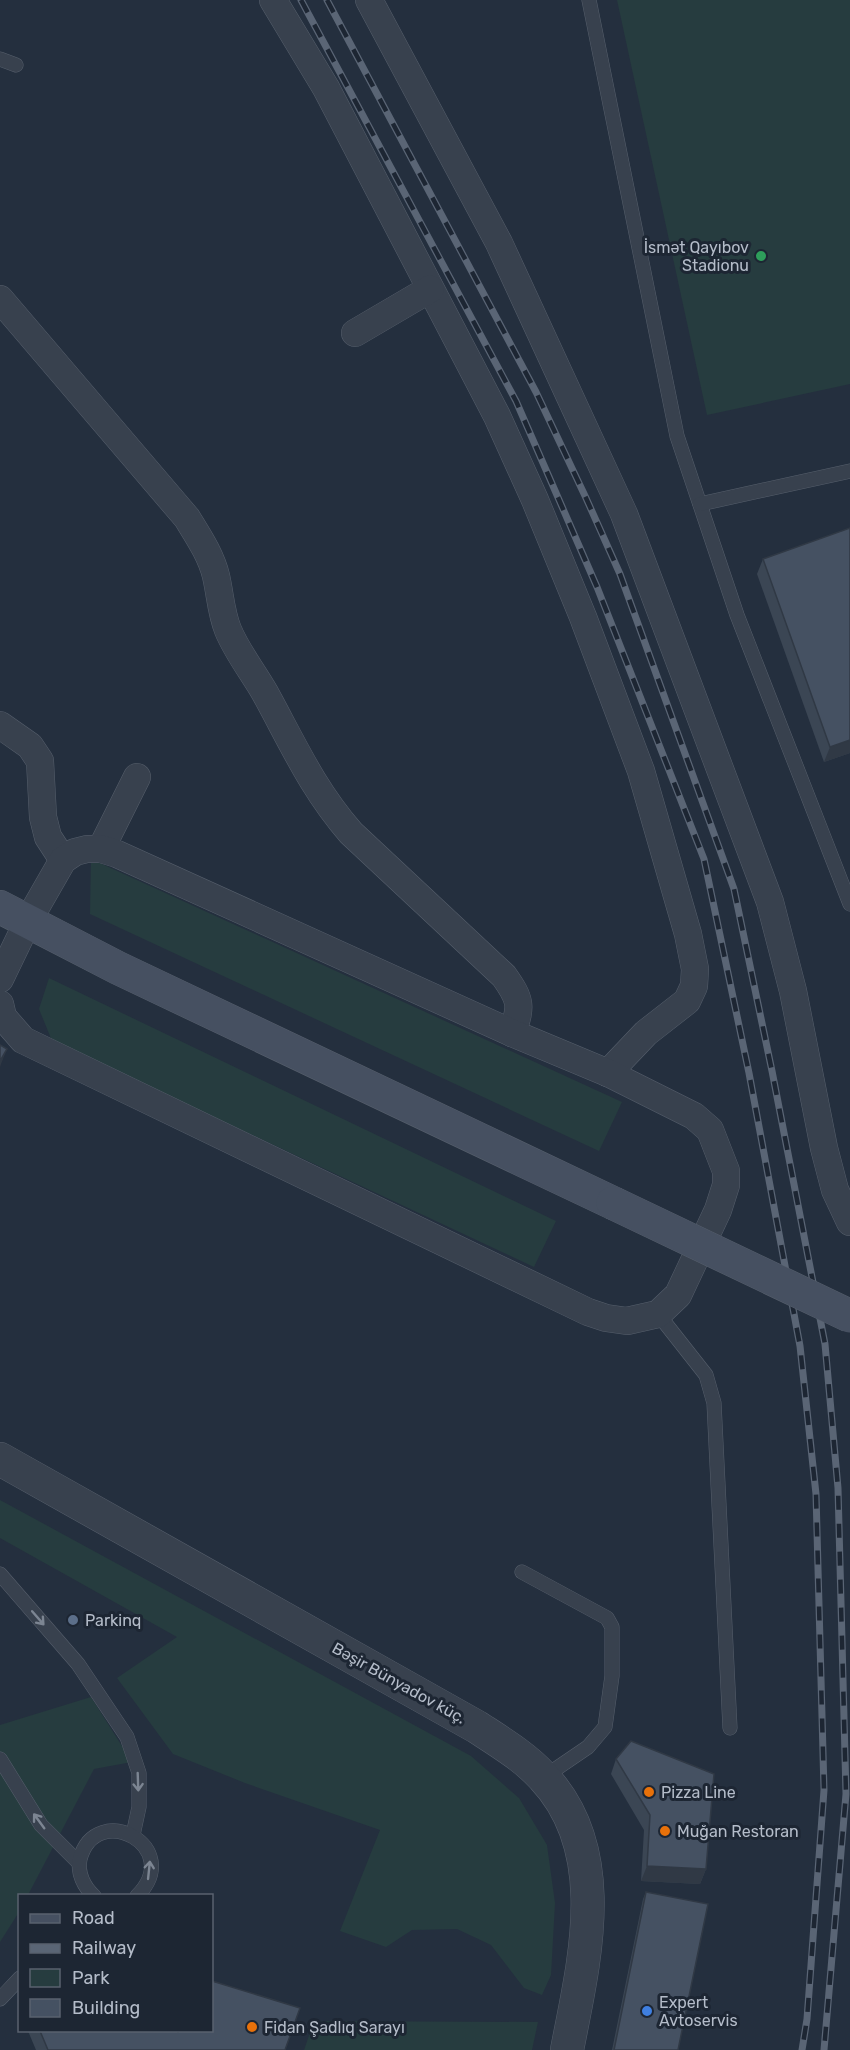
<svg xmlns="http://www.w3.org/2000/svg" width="850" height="2050" font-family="Rubik,sans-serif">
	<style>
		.green { fill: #263c3f }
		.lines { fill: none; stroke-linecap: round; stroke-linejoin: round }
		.service-casing { stroke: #565f6c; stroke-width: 15 }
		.minor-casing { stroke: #565f6c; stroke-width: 28 }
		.tertiary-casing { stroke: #565f6c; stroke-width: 34 }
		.secondary-casing { stroke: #565f6c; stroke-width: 34 }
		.service { stroke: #38414e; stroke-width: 14 }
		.minor { stroke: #38414e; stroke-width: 27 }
		.tertiary { stroke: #38414e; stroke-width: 33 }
		.secondary { stroke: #465061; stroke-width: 33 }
		.rail-casing { stroke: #5a6575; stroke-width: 7 }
		.rail { stroke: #1d2633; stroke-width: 4.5; stroke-dasharray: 14; stroke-linecap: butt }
		.secondary-bridge-casing { stroke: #565f6c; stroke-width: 34; stroke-linecap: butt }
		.secondary-bridge { stroke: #465061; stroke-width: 33 }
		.wall { fill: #3b4654 }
		.shaded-wall { fill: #303945 }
		.building { fill: #455162; stroke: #303945; stroke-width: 1.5 }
		.oneway { stroke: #7c8592 }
		.leisure-dot { fill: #2e9e5b; stroke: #1d2633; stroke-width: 2 }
		.service-dot { fill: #5c6f8a; stroke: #1d2633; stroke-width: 2 }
		.food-dot { fill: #e8710a; stroke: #1d2633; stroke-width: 2 }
		.shop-dot { fill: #3f7fe0; stroke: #1d2633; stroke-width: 2 }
		.labels { text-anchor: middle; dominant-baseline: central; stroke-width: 6; stroke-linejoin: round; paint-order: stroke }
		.poi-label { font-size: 16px; fill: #b4bcc9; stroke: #1d2633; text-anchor: start }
		.street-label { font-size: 16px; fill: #b4bcc9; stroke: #1d2633 }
	</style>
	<rect width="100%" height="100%" fill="#242f3e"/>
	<!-- green -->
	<g class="green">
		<polygon points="617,0 850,0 850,384 707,415"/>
		<polygon points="91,859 622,1102 599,1151 90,914"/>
		<polygon points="49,978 556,1221 534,1267 52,1041 39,1009"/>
		<polygon points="0,1500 471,1756 519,1798 547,1845 555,1903 551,1975 542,1995 524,1988 491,1945 457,1929 412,1930 386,1947 340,1931 380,1830 245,1783 173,1754 117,1678 177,1637 0,1538"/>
		<polygon points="91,1697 132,1762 94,1769 28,1895 20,1896 19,1912 0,1942 0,1725"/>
		<polygon points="314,2021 538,2022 532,2050 304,2050"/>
	</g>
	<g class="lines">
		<!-- service casing -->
		<g class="service-casing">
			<g id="service">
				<polyline points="589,0 677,436 737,615 850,904"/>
				<polyline points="0,59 16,65"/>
				<polyline points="700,504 850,471"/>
				<polyline points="658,1314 706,1375 714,1403 730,1728"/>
				<polyline points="522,1572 607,1618 612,1627 612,1676 605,1727 588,1747 544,1777"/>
				<polyline points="0,1574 78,1664 127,1737 139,1773 139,1807 133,1835"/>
				<polyline points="0,1759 41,1825 79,1863"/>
				<path d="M94,1896C84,1887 77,1873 80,1859C96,1799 186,1847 137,1896"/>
				<polyline points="0,1999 20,1978"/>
			</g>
		</g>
		<!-- minor casing -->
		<g class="minor-casing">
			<g id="minor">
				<polyline points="273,0 326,88 497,416 535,500 583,617 641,771 688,934 695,969 694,986 687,1001 646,1033 608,1073"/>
				<polyline points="369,0 499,243 624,514 770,902 793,991 824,1148 835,1190 850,1222"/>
				<path d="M0,299L187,518C198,536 211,555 216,576C220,593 221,613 228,630C237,652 253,672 265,693C293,744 312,788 351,833L504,976C521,1000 522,1006 512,1033"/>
				<polyline points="355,333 430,289"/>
				<polyline points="0,725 30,746 40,761 43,817 48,837 63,860"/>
				<polyline points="101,849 137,777"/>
				<polyline points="0,979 28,921 63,860 75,852 87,849 101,849 117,854 512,1033 608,1073 694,1116 710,1130 726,1171 726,1185 718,1210 678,1295 658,1314 627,1321 606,1318 588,1312 23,1040 3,1017 0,1004"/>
			</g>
		</g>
		<!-- tertiary casing -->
		<g class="tertiary-casing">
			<path id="tertiary" d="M0,1459L477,1727C500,1742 525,1757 543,1777C613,1851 584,1962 567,2050"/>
		</g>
		<!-- secondary casing -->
		<g class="secondary-casing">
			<polyline id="secondary" points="0,907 118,968 613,1203"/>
		</g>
		<!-- service -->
		<use href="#service" class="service"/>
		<!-- minor -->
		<use href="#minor" class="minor"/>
		<!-- tertiary -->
		<use href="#tertiary" class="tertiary"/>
		<!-- secondary -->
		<use href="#secondary" class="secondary"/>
		<!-- rail casing -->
		<g class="rail-casing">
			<g id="rail">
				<polyline points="301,0 516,401 597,587 704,859 749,1073 800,1346 816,1494 824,1790 807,2019 802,2050"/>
				<polyline points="327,0 536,392 586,498 620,574 734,889 772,1071 825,1344 838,1488 846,1794 824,2050"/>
			</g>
		</g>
		<!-- rail -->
		<use href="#rail" class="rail"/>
		<!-- secondary-bridge casing -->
		<g class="secondary-bridge-casing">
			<polyline id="secondary-bridge" points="613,1203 850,1316"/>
		</g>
		<!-- secondary-bridge -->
		<use href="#secondary-bridge" class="secondary-bridge"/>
	</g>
	<!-- wall -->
	<g class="wall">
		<polygon points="850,528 850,753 824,762 757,574 763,559"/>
		<polygon points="616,1759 706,1869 700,1884 641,1881 644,1830 611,1774"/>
		<polygon points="646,1892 678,2050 612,2050 643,1899"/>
		<polygon points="28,2031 212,2031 285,2050 36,2050"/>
	</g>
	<!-- shaded-wall -->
	<g class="shaded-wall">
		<polygon points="850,740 850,753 824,762 830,747"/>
		<polygon points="7,1049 1,1064 0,1067 0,1061"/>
		<polygon points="647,1866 706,1869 700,1884 641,1881"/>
	</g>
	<!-- building -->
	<g class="building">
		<polygon points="850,528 850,740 830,747 763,559"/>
		<polygon points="0,1045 7,1049 0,1061"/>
		<polygon points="631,1741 714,1774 706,1869 647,1866 650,1815 616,1759"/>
		<polygon points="646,1892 708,1904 678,2050 614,2050"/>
		<polygon points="212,1981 300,2008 285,2050 48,2050 40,2031 177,2031 178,2032 179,2031 212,2031"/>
	</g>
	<!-- one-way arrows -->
	<defs><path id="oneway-shaft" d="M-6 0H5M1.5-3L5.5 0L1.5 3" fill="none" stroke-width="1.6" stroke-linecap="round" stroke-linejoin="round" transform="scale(1.5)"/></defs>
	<g class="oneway">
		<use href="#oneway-shaft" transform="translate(38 1618) rotate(49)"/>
		<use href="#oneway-shaft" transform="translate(138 1782) rotate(88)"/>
		<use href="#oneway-shaft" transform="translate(39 1821) rotate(-126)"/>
		<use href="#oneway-shaft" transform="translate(149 1870) rotate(-84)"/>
	</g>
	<!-- markers -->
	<circle class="leisure-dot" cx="761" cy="256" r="6"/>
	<circle class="service-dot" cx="73" cy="1620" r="6"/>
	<g class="food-dot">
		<circle cx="649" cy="1792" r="6"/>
		<circle cx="665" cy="1831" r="6"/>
		<circle cx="252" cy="2027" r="6"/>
	</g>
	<circle class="shop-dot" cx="647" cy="2011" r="6"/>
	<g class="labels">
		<!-- poi labels -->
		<g class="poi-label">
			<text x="749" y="247" text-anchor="end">İsmət Qayıbov<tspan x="749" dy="18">Stadionu</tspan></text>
			<text x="85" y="1620">Parkinq</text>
			<text x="661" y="1792">Pizza Line</text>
			<text x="677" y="1831">Muğan Restoran</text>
			<text x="659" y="2002">Expert<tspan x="659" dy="18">Avtoservis</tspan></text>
			<text x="264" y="2027">Fidan Şadlıq Sarayı</text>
		</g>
		<!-- street labels -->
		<g class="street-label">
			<text transform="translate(399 1683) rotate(29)">Bəşir Bünyadov küç.</text>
		</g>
	</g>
	<!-- legend -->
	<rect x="18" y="1894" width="195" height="138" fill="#1d2633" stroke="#59626f" stroke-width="1.5"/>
	<rect x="30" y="1914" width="30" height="9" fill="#465061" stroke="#59626f" stroke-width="1.5"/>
	<text x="72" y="1924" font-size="18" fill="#b4bcc9">Road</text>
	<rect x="30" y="1944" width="30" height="9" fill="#5a6575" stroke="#59626f" stroke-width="1.5"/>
	<text x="72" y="1954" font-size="18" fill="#b4bcc9">Railway</text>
	<rect x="30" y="1969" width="30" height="18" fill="#263c3f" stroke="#59626f" stroke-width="1.5"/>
	<text x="72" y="1984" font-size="18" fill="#b4bcc9">Park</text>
	<rect x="30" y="1999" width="30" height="18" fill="#455162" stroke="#59626f" stroke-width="1.5"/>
	<text x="72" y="2014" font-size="18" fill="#b4bcc9">Building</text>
</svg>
